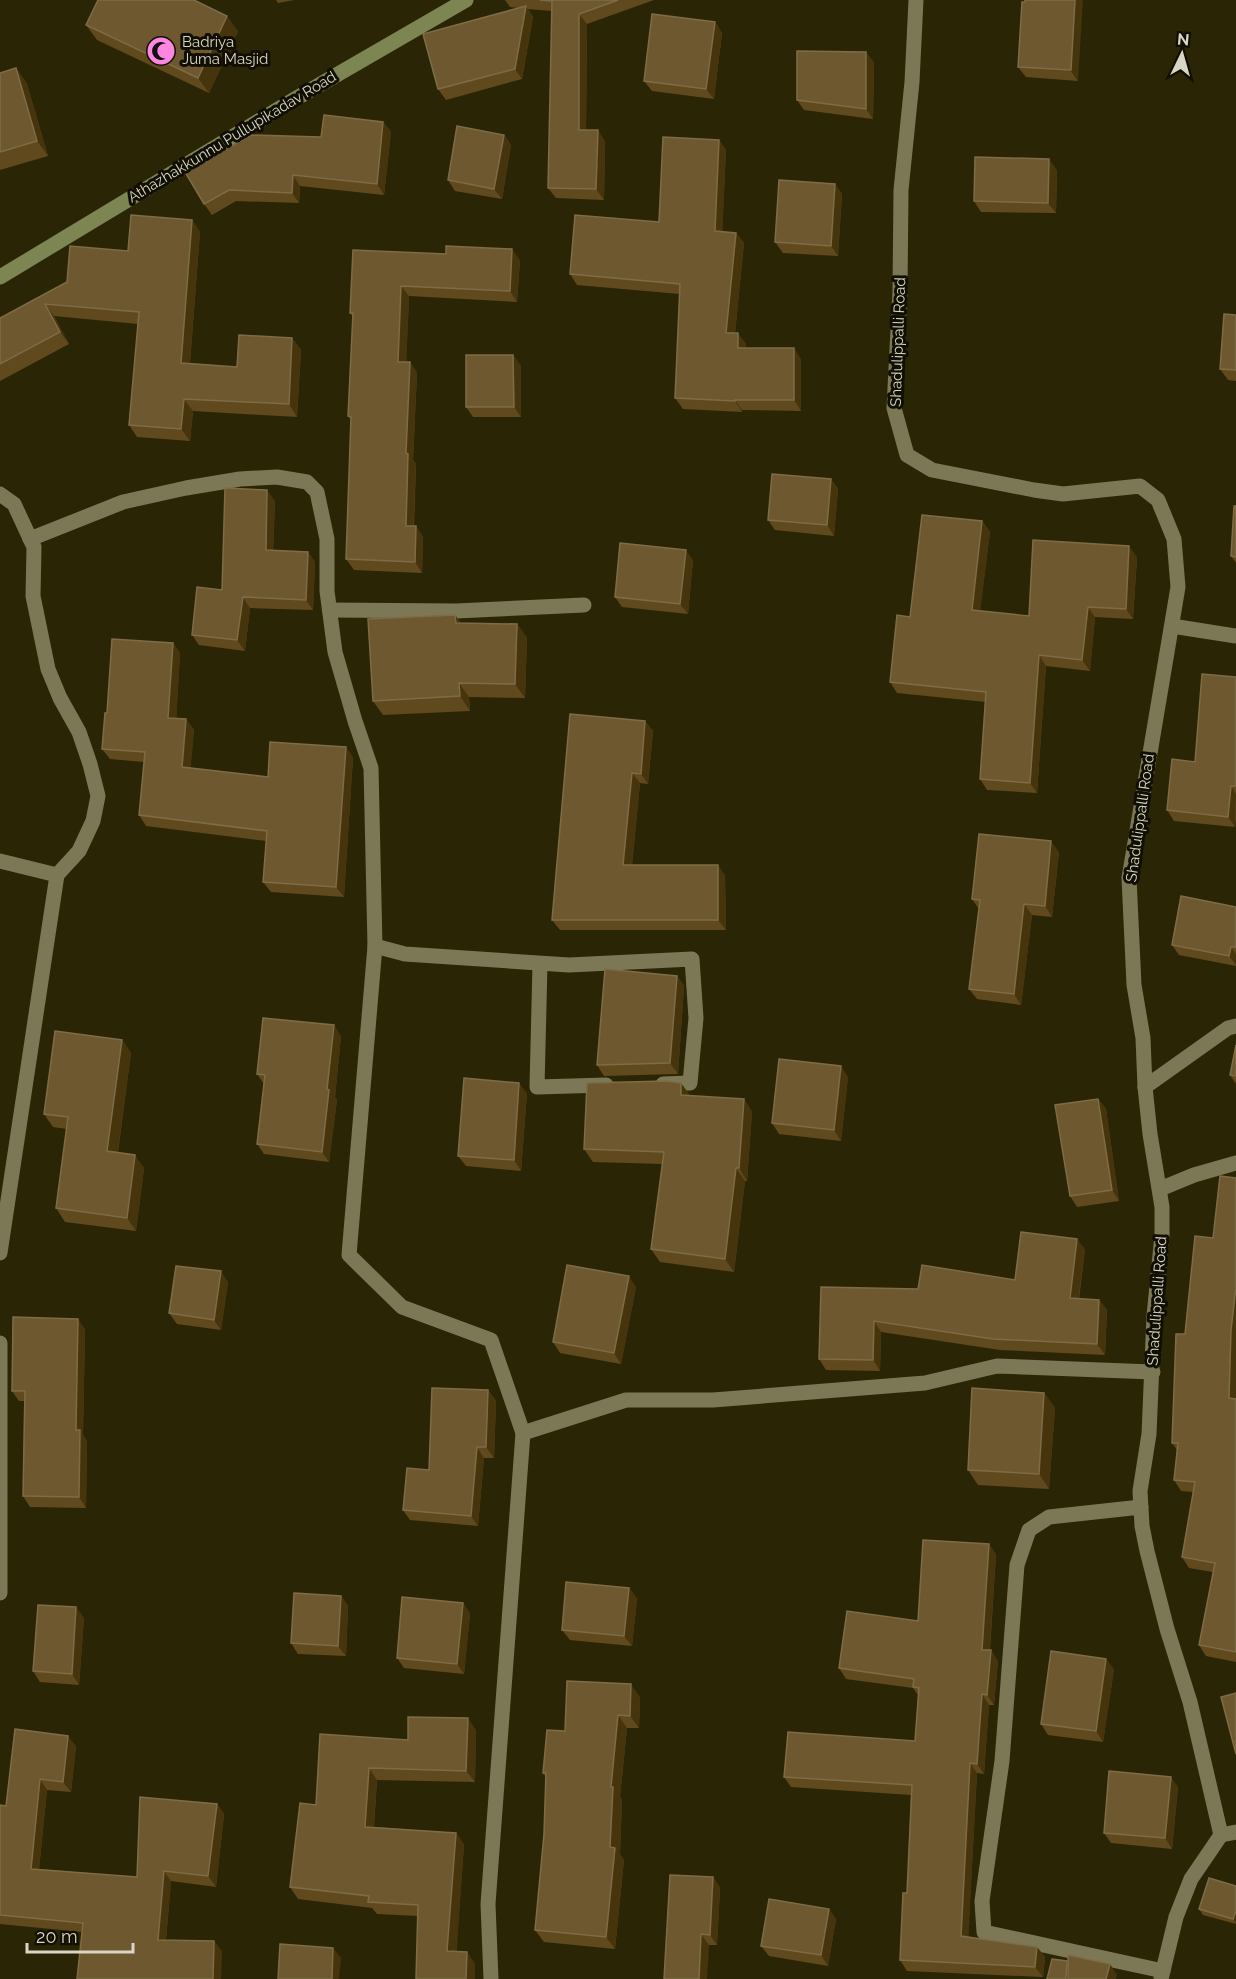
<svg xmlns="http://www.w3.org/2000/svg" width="1236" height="1979" font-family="Raleway,sans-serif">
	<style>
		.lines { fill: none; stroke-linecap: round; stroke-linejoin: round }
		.street { stroke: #7c7856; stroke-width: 15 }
		.secondary { stroke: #7d8652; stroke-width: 15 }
		.wall { fill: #61491e }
		.shaded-wall { fill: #46340c }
		.building { fill: #6e582f; stroke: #7e6c47; stroke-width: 1.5 }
		.labels { text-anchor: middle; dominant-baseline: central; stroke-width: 6; stroke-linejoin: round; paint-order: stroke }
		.poi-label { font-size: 15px; fill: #d8d6c4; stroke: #110f03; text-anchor: start }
		.street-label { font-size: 15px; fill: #d8d6c4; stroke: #110f03 }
	</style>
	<rect width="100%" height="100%" fill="#2a2605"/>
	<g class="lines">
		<!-- street -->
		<g class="street">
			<polyline points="916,0 912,82 901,190 900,291 894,408 907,455 932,470 1034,490 1063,494 1140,486 1158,500 1174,539 1178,587 1129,878 1134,985 1143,1038 1145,1087 1150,1134 1162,1207 1162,1235 1154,1316 1149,1434 1140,1491 1142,1526 1147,1551 1167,1629 1190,1702 1221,1835 1191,1879 1176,1917 1161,1979"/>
			<polyline points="0,494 14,504 34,547 33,596 48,669 60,698 79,732 90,764 98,796 93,821 79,851 57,875"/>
			<polyline points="30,539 123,502 186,488 240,479 277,477 307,482 317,492 327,539 327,591 335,652 355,721 371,768 375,946 405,954 569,965 692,959 696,1018 690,1083 663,1084"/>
			<polyline points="330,610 456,611 584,605"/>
			<polyline points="1172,626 1236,636"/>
			<polyline points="0,861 57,875 0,1253"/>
			<polyline points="375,946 349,1255 402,1307 491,1340 523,1433"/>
			<polyline points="540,964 537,1087 606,1085"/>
			<polyline points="1145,1087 1228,1028 1236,1026"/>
			<polyline points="1160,1189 1194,1175 1236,1163"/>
			<polyline points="0,1343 0,1593"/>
			<polyline points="1141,1507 1049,1517 1029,1530 1017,1565 1002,1761 982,1901 984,1932 1163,1971"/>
			<polyline points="1221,1835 1236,1832"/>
			<polyline points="491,1979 488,1904 523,1433 626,1400 713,1400 925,1383 997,1366 1153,1372"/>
		</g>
		<!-- secondary -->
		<polyline class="secondary" points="0,277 295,99 466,0"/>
	</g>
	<!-- wall -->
	<g class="wall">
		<polygon points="276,0 294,0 278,3"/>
		<polygon points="505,0 654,0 587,24 586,130 605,141 604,200 556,198 548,188 552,11 528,9 533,17 522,79 446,100 438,89 519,8 510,7"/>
		<polygon points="1025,2 1078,81 1026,77 1018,67"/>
		<polygon points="715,22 722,33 714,99 652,91 644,81"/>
		<polygon points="86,25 238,31 209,93 97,40"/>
		<polygon points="874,62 873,119 804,110 797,100"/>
		<polygon points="16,68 27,84 48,156 0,170 0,73"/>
		<polygon points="383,122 391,132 384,195 300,186 299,203 236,201 212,215 204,204 321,137"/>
		<polygon points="504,135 511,145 502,199 455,191 448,180"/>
		<polygon points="719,140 726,150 722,232 736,233 744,243 735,333 746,344 746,348 801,359 801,411 742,410 742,412 683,409 675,398 680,294 577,285 570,274 659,222"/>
		<polygon points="1057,170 1056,213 981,212 974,201"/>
		<polygon points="835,184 842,194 838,256 783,253 775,242"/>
		<polygon points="192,220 200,232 190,363 237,367 292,338 301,350 297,417 193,411 190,441 137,437 129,425 138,324 54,316 69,344 0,381 0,318 128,251"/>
		<polygon points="353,250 520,260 517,302 409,296 406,362 410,362 417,373 413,460 416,464 414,526 416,526 423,537 422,573 354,570 346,559 351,420 348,416 353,317 350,313"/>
		<polygon points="1236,315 1236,381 1228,380 1220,369"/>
		<polygon points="513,355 521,366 521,417 473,417 466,407"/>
		<polygon points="831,479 838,489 834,536 775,530 768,520"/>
		<polygon points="275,501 273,550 308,552 315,562 313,610 250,608 245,651 199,645 192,635 222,590"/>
		<polygon points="1236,506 1236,563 1231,556"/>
		<polygon points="982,521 990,532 980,611 1029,616 1137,557 1133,619 1095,617 1090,671 1046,666 1037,793 987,790 980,779 986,702 897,693 890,682 910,617"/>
		<polygon points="693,560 688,614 622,607 615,597"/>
		<polygon points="455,615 461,623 517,624 527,638 525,698 469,697 470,711 383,715 373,701"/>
		<polygon points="173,643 180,653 176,718 186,719 194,730 190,768 268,777 353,757 344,897 271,892 263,882 267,841 146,826 139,815 144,762 110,759 102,749 107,713"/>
		<polygon points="1236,677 1236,818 1235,827 1174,821 1167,810 1195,762"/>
		<polygon points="645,721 653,731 648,784 640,783 632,865 725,875 726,930 560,930 552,920"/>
		<polygon points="1059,852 1052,917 1032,915 1021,1005 977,999 969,989 979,909 972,899"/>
		<polygon points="1236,907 1236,966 1179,955 1172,945"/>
		<polygon points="677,976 684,986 678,1074 604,1076 597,1065"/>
		<polygon points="341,1036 335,1097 337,1100 329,1162 264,1154 257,1144 264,1084 257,1074"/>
		<polygon points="122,1040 131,1053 118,1152 144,1168 136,1231 65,1222 56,1208 67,1129 53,1127 44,1114"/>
		<polygon points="1236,1045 1236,1084 1230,1075"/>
		<polygon points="848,1077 841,1141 779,1134 772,1123"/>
		<polygon points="527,1093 521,1171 466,1166 458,1156"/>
		<polygon points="690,1095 690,1096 744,1099 752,1112 747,1181 745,1181 734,1272 660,1262 651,1249 662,1164 593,1162 584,1149"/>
		<polygon points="1098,1099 1106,1109 1119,1201 1077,1207 1070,1196"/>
		<polygon points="1236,1178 1236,1662 1206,1656 1199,1645 1213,1572 1189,1568 1182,1557 1193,1492 1181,1491 1174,1480 1177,1450 1172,1443 1185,1334 1213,1238"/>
		<polygon points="1085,1249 1079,1299 1099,1300 1107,1310 1105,1355 1000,1350 881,1332 880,1371 826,1370 819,1359 918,1289 1015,1280"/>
		<polygon points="228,1282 221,1330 177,1324 169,1313"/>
		<polygon points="636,1287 621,1364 560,1353 553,1342"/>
		<polygon points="85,1329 83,1435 87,1441 86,1508 30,1507 23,1496 24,1401 19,1401 12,1391"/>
		<polygon points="488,1390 496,1401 494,1458 484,1458 478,1526 410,1520 403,1510 429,1470"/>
		<polygon points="1044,1393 1055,1408 1049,1489 978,1485 968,1470"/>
		<polygon points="996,1554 990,1650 998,1661 994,1705 989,1705 984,1774 977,1773 968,1937 1037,1947 1045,1957 1043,1977 907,1971 900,1960 907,1893 911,1795 791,1787 784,1777 915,1741 918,1695 913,1688 846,1679 839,1668 918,1621"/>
		<polygon points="629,1588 637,1599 632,1646 570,1640 562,1630"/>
		<polygon points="341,1596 348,1606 346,1656 298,1654 291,1643"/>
		<polygon points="463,1603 470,1614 464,1674 404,1668 397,1658"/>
		<polygon points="84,1618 79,1685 40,1682 33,1671"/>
		<polygon points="1114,1669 1103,1742 1048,1735 1041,1724"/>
		<polygon points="640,1697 639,1728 627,1728 620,1797 622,1800 620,1854 624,1860 615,1949 544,1942 535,1930 544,1834 546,1777 543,1773"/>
		<polygon points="476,1730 475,1782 377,1780 374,1827 456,1833 464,1845 456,1951 475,1964 475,1979 416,1979 418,1916 377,1914 372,1908 298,1899 290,1887 316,1805 408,1740"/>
		<polygon points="76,1746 71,1792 47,1790 39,1869 137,1877 217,1804 224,1814 216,1887 171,1881 166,1940 214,1941 222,1952 82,1932 0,1924 0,1807 6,1806"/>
		<polygon points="1178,1787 1172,1849 1111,1843 1104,1833"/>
		<polygon points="713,1877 720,1888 717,1945 709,1945 664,1979"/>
		<polygon points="1236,1886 1236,1924 1203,1915 1199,1909"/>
		<polygon points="829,1909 836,1919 828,1966 769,1956 761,1946"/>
	</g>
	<!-- shaded-wall -->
	<g class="shaded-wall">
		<polygon points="1075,0 1083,0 1078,81 1071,70"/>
		<polygon points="526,6 533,17 522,79 515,69"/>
		<polygon points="579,14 587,24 586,140 579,130"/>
		<polygon points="227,16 238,31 209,93 198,78"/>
		<polygon points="715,22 722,33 714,99 706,89"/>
		<polygon points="866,52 874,62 873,119 866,109"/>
		<polygon points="16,68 27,84 48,156 37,141"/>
		<polygon points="383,122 391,132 384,195 377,184"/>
		<polygon points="598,130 605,141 604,200 596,189"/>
		<polygon points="504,135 511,145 502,199 494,189"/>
		<polygon points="719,140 726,150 722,242 715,231"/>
		<polygon points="1049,159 1057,170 1056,213 1048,203"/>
		<polygon points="293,175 300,186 299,203 292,193"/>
		<polygon points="835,184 842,194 838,256 831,246"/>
		<polygon points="192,220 200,232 189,375 181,363"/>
		<polygon points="736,233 744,243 734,343 726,333"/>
		<polygon points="512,249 520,260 517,302 510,291"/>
		<polygon points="401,286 409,296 406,372 398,362"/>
		<polygon points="45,304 54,316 69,344 60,332"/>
		<polygon points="738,333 746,344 745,358 738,348"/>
		<polygon points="292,338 301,350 297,417 289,404"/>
		<polygon points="794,348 801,359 801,411 794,400"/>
		<polygon points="513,355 521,366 521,417 514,407"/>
		<polygon points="410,362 417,373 413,460 416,464 413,536 406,526 406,453"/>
		<polygon points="184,399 193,411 190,441 181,429"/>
		<polygon points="735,400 742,410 742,412 735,401"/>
		<polygon points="831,479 838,489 834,536 827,525"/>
		<polygon points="267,490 275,501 273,561 266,550"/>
		<polygon points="982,521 990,532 979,620 972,610"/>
		<polygon points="416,526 423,537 422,573 415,562"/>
		<polygon points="1129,546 1137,557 1133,619 1126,609"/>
		<polygon points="686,550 693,560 688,614 680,604"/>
		<polygon points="308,552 315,562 313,610 306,600"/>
		<polygon points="243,597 250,608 245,651 237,640"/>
		<polygon points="1088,607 1095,617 1090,671 1082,660"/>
		<polygon points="455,615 465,629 456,623"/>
		<polygon points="517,624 527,638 525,698 515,684"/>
		<polygon points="173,643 180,653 176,728 168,718"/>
		<polygon points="1039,655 1046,666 1037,793 1030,783"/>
		<polygon points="459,683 469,697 470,711 460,696"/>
		<polygon points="186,719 194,730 190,777 182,767"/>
		<polygon points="645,721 653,731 648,784 641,774"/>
		<polygon points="346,747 353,757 344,897 336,887"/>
		<polygon points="632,773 640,783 631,875 623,865"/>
		<polygon points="1231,786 1236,794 1235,827 1228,817"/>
		<polygon points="1051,841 1059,852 1052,917 1045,906"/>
		<polygon points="718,865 725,875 726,930 718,920"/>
		<polygon points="1024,904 1032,915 1021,1005 1014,994"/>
		<polygon points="1231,947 1236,954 1236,965 1229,956"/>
		<polygon points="677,976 684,986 678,1074 670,1063"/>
		<polygon points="334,1025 341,1036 335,1097 337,1100 329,1162 322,1152"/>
		<polygon points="122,1040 131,1053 116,1164 107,1151"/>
		<polygon points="841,1066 848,1077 841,1141 834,1130"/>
		<polygon points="519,1083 527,1093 521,1171 514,1160"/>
		<polygon points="681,1083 690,1095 689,1108 681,1095"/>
		<polygon points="744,1099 752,1112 747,1181 739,1168"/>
		<polygon points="1098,1099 1106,1109 1119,1201 1112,1190"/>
		<polygon points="135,1155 144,1168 136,1231 127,1218"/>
		<polygon points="736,1168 745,1181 734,1272 725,1259"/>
		<polygon points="1077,1239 1085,1249 1077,1309 1070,1298"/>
		<polygon points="221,1271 228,1282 221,1330 214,1320"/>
		<polygon points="629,1276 636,1287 621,1364 614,1353"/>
		<polygon points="1236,1287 1236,1408 1229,1398 1231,1330"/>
		<polygon points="1099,1300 1107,1310 1105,1355 1097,1344"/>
		<polygon points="78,1319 85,1329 83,1435 87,1441 86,1508 79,1497 76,1430"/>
		<polygon points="874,1321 881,1332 880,1371 873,1360"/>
		<polygon points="488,1390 496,1401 494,1458 486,1447"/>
		<polygon points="1044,1393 1055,1408 1049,1489 1039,1474"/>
		<polygon points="477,1447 484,1458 478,1526 471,1516"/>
		<polygon points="989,1544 996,1554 989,1660 982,1650"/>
		<polygon points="629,1588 637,1599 632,1646 624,1636"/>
		<polygon points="341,1596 348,1606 346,1656 338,1646"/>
		<polygon points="463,1603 470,1614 464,1674 457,1664"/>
		<polygon points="76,1607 84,1618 79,1685 72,1674"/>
		<polygon points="991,1650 998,1661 994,1705 987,1695"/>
		<polygon points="1106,1659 1114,1669 1103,1742 1096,1731"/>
		<polygon points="631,1684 640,1697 639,1728 630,1716"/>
		<polygon points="982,1694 989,1705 984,1774 977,1764"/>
		<polygon points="618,1715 627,1728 620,1797 622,1800 620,1854 624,1860 615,1949 606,1937 610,1847 611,1787"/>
		<polygon points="468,1718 476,1730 475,1782 466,1771"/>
		<polygon points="68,1736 76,1746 71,1792 63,1782"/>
		<polygon points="970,1763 977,1773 968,1946 961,1936"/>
		<polygon points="369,1768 377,1780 373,1839 365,1827"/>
		<polygon points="1171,1777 1178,1787 1172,1849 1165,1838"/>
		<polygon points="40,1779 47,1790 38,1879 31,1869"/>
		<polygon points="217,1804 224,1814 216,1887 208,1876"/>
		<polygon points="456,1833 464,1845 456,1963 447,1951"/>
		<polygon points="164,1871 171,1881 165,1950 158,1940"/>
		<polygon points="713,1877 720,1888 717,1945 710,1935"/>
		<polygon points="829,1909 836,1919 828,1966 821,1955"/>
		<polygon points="1236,1911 1236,1923 1233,1919"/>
		<polygon points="701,1934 709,1945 707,1979 699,1979"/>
		<polygon points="214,1941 222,1952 221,1979 213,1979"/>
		<polygon points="1037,1947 1045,1957 1043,1977 1035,1967"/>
		<polygon points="333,1948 341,1958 339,1979 332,1979"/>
		<polygon points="467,1952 475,1964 475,1979 466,1979"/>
		<polygon points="1110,1964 1117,1975 1116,1979 1106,1979"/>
	</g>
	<!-- building -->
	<g class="building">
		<polygon points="98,0 194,0 227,16 198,78 86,25"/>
		<polygon points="540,0 618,0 579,14 579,130 598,130 596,189 548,188 552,1"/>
		<polygon points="1025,0 1075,0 1071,70 1018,67 1022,2 1025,2"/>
		<polygon points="526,6 515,69 438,89 423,34"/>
		<polygon points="652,14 715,22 706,89 644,81"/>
		<polygon points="797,51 866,52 866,109 797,100"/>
		<polygon points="16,68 37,141 0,152 0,73"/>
		<polygon points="324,115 383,122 377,184 293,175 292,193 229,190 204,204 185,172 251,135 321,137"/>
		<polygon points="457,126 504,135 494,189 448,180"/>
		<polygon points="663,137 719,140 715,231 736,233 726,333 738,333 738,348 794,348 794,400 735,400 735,401 675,398 680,284 570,274 575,215 659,222"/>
		<polygon points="975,157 1049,159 1048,203 974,201"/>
		<polygon points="779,180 835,184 831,246 775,242"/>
		<polygon points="131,215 192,220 181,363 237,367 239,335 292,338 289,404 184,399 181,429 129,425 139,312 45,304 60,332 0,364 0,318 67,282 70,246 128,251"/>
		<polygon points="446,246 512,249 510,291 401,286 398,362 410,362 406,453 408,454 406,526 416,526 415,562 346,559 351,417 348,416 353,313 350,313 353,250 446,254"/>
		<polygon points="1224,314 1236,315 1236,370 1220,369"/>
		<polygon points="466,355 513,355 514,407 466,407"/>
		<polygon points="772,474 831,479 827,525 768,520"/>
		<polygon points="225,488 267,490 266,550 308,552 306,600 243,597 237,640 192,635 197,587 222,590"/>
		<polygon points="1234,506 1236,506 1236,557 1231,556"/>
		<polygon points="922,515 982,521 972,610 1029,616 1033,540 1129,546 1126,609 1088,607 1082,660 1039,655 1030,783 980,779 986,692 890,682 897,615 910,617"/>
		<polygon points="620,543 686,550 680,604 615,597"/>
		<polygon points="455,615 456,623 517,624 515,684 459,683 460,696 373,701 368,619"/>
		<polygon points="112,639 173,643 168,718 186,719 182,767 268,777 270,742 346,747 336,887 263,882 267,831 139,815 145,752 102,749 105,713 107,713"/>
		<polygon points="1202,674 1236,677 1236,786 1231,786 1228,817 1167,810 1172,759 1195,762"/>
		<polygon points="570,714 645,721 641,774 632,773 623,865 718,865 718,920 552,920"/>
		<polygon points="979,834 1051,841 1045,906 1024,904 1014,994 969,989 980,900 972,899"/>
		<polygon points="1181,896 1236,907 1236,947 1231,947 1229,956 1172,945"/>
		<polygon points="605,969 677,976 670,1063 597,1065"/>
		<polygon points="263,1018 334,1025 327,1089 329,1090 322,1152 257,1144 265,1075 257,1074"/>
		<polygon points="55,1031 122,1040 107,1151 135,1155 127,1218 56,1208 68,1117 44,1114"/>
		<polygon points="1236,1045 1236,1076 1230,1075"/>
		<polygon points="779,1059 841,1066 834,1130 772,1123"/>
		<polygon points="464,1078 519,1083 514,1160 458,1156"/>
		<polygon points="667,1081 681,1083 681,1095 744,1099 739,1168 736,1168 725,1259 651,1249 664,1152 584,1149 587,1083"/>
		<polygon points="1098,1099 1112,1190 1070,1196 1055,1105"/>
		<polygon points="1220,1176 1236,1178 1236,1287 1231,1330 1229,1398 1236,1399 1236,1652 1199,1645 1215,1563 1182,1557 1195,1482 1174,1480 1178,1443 1172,1443 1176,1334 1185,1334 1195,1236 1213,1238"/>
		<polygon points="1021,1232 1077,1239 1070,1298 1099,1300 1097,1344 993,1339 874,1321 873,1360 819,1359 821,1287 918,1289 922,1265 1015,1280"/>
		<polygon points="567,1265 629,1276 614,1353 553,1342"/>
		<polygon points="176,1266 221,1271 214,1320 169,1313"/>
		<polygon points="13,1317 78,1319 76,1430 80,1430 79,1497 23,1496 25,1391 12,1391"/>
		<polygon points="432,1388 488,1390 486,1447 477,1447 471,1516 403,1510 407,1468 429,1470"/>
		<polygon points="972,1388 1044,1393 1039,1474 968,1470"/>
		<polygon points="923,1540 989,1544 982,1650 991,1650 987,1695 982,1694 977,1764 970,1763 961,1936 1037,1947 1035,1967 900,1960 903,1893 907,1893 912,1785 784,1777 788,1732 915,1741 919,1688 913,1687 914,1679 839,1668 847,1611 918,1621"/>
		<polygon points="566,1582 629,1588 624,1636 562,1630"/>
		<polygon points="294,1593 341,1596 338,1646 291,1643"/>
		<polygon points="402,1597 463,1603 457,1664 397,1658"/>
		<polygon points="38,1605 76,1607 72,1674 33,1671"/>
		<polygon points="1051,1651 1106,1659 1096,1731 1041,1724"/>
		<polygon points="567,1681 631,1684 630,1716 618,1715 611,1787 613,1787 610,1847 615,1848 606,1937 535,1930 544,1834 546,1773 543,1773 547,1730 565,1731"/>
		<polygon points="1236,1693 1236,1754 1221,1697"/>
		<polygon points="408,1717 468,1718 466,1771 369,1768 365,1827 456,1833 447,1951 467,1952 466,1979 416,1979 418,1905 368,1902 369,1896 290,1887 300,1803 316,1805 320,1734 408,1740"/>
		<polygon points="15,1729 68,1736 63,1782 40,1779 31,1869 137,1877 140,1797 217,1804 208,1876 164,1871 158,1940 214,1941 213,1979 77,1979 83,1923 0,1915 0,1805 6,1806"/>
		<polygon points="1109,1771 1171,1777 1165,1838 1104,1833"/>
		<polygon points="670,1875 713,1877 710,1935 701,1934 699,1979 664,1979"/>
		<polygon points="1209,1878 1236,1886 1236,1911 1233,1919 1199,1909"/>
		<polygon points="769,1899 829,1909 821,1955 761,1946"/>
		<polygon points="280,1944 333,1948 332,1979 278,1979"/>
		<polygon points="1068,1955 1110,1964 1106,1979 1068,1979"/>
		<polygon points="1052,1959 1067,1961 1066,1979 1047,1979"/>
	</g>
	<!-- icons -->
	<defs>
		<g id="mosque-disc" transform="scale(1.5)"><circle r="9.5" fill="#fd86e1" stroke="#110f03"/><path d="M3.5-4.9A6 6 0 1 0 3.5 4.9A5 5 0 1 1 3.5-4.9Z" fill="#111"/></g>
	</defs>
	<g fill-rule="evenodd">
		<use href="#mosque-disc" x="161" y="51"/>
	</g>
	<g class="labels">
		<!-- poi labels -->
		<g class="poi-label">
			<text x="182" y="42">Badriya<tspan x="182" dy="17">Juma Masjid</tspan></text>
		</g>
		<!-- street labels -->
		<g class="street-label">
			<text transform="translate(232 137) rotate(-31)">Athazhakkunnu Pullupikadav Road</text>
			<text transform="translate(898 342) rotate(-88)">Shadulippalli Road</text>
			<text transform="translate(1140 818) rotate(-82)">Shadulippalli Road</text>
			<text transform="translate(1157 1301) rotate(-86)">Shadulippalli Road</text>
		</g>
	</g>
	<!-- north arrow -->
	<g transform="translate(1182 54) rotate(5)" stroke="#110f03" stroke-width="4.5" paint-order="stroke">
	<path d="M0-4.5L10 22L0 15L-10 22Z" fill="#d8d6c4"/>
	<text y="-9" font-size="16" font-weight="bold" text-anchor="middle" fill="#d8d6c4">N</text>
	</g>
	<!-- scale -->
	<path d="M27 1943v9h106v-9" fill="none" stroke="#d8d6c4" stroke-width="3"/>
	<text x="36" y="1943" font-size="18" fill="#d8d6c4" stroke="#110f03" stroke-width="4.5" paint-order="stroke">20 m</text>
</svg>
